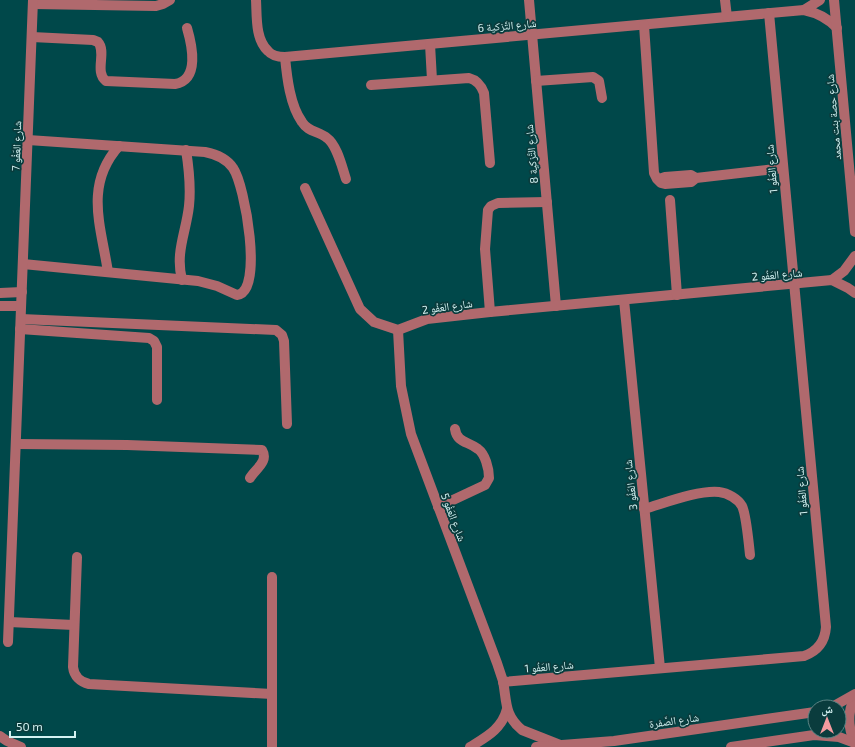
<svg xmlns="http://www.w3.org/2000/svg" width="855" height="747" font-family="'Exo 2','Noto Naskh Arabic',sans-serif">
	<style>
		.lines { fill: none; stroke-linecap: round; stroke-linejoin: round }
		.minor { stroke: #b0696d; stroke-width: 10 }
		.labels { text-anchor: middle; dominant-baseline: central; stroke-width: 3.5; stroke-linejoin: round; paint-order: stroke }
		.street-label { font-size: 11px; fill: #d4f2f2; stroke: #0a3c3d }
	</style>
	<rect width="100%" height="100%" fill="#00484a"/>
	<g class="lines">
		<!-- minor -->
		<g class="minor">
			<path d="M256,0C257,16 255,39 268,51C272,56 279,57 285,57L804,10C818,13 828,18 837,28"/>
			<polyline points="529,0 556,306"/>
			<polyline points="725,0 727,17"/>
			<polyline points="834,0 855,232"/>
			<polyline points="33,4 156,6 163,4 170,0"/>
			<polyline points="804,10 820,0"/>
			<polyline points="644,25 654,173 657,179 661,183 665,184 691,182 696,178 783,168"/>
			<path d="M32,37L93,40L98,42C107,52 94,72 106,81L175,84C200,80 192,45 187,28"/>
			<polyline points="430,44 432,80"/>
			<path d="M285,57C287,78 290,105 302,122C308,132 319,131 327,138C337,145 342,167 346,179"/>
			<polyline points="536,81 593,77 599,81 602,98"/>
			<path d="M371,85L469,78C477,80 481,85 484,93L490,163"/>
			<polyline points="659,180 662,178 665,177 691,175 696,178"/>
			<polyline points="305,188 360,309 374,322 398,330 427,319 490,312 832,280 848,288 855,293"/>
			<polyline points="670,200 677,295"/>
			<path d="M23,264L198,281L217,286L237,295C264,292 245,185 233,168C227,159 215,154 205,152L28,140"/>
			<path d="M108,272C101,226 84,185 119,146"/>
			<path d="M182,280C175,252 186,233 189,206C191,187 189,169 186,150"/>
			<polyline points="832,280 844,271 855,256"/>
			<polyline points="0,293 22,292"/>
			<polyline points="624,300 660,668"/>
			<polyline points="0,306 21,306"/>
			<polyline points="490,312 485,249 488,210 491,206 498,203 547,202"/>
			<polyline points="21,319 276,330 282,335 284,341 287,424"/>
			<polyline points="20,329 149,338 154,341 157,347 157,400"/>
			<path d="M398,330L401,386L411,434L497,663C499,669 501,675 503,681C507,702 504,715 522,730L560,745"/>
			<path d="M16,444L127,445L262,450C269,462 255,469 250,478"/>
			<path d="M438,507L485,485L489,478C489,468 485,454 478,449C468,441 457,443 455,429"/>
			<path d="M644,509C665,503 698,490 719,492C728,493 738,499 742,506C746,514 749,545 750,555"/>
			<path d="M77,557L73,667C74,676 80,682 89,684L272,694"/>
			<polyline points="9,622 74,625"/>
			<polyline points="8,642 33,0"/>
			<path d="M503,682L804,656C818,651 825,641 826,627L769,13"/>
			<path d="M855,697C847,712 848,728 855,744"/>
			<polyline points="832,707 855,694"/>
			<polyline points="0,736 7,741 21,747"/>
			<polyline points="272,747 272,577"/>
			<path d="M470,747C486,737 502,729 507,709"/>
			<polyline points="536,747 614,741 815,712"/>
			<polyline points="731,747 814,735 839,737 855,743"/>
		</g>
	</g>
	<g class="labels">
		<!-- street labels -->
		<g class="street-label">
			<text transform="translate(507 25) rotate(-5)">شارع التَّزكية 6</text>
			<text transform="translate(833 117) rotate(-95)">شارع حصة بنت محمد</text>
			<text transform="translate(16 146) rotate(-88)">شارع العَفُو 7</text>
			<text transform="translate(531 154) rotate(-95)">شارع التَّزكية 8</text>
			<text transform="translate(771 169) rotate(-95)">شارع العَفُو 1</text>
			<text transform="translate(777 274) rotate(-5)">شارع العَفُو 2</text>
			<text transform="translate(447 306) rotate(-8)">شارع العَفُو 2</text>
			<text transform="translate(630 485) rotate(-96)">شارع العَفُو 3</text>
			<text transform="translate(801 491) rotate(-95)">شارع العَفُو 1</text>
			<text transform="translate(454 517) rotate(69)">شارع العَفُو 5</text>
			<text transform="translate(549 666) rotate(-5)">شارع العَفُو 1</text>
			<text transform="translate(674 720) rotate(-8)">شارع الصَّفرة</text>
		</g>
	</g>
	<!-- north arrow -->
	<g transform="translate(827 719)"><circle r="19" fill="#0a3c3d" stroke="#5b8585"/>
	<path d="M0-3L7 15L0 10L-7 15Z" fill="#f49b9f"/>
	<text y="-6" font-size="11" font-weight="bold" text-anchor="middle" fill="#d4f2f2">ش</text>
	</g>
	<!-- scale -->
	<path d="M10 731v6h65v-6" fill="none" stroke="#d4f2f2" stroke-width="2"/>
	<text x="16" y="731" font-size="12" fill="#d4f2f2" stroke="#0a3c3d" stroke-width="3" paint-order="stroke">50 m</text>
</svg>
